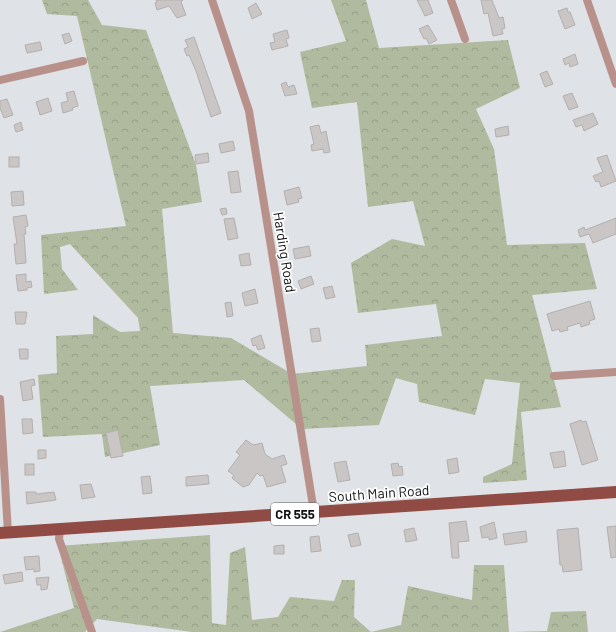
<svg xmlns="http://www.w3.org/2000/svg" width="616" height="632" font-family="Barlow,sans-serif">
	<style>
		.forest { fill: url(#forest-crowns) }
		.building { fill: #cbc6c6; stroke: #b4afaf }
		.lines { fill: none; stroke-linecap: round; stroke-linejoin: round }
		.minor { stroke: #b9918b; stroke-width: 8 }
		.primary { stroke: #904c44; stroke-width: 12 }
		.labels { text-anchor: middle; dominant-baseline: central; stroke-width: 3.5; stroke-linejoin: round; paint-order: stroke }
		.shield { fill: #fff; stroke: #585859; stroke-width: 1 }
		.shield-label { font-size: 13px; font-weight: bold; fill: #101112 }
		.street-label { font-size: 14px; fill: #101112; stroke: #fff }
	</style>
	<defs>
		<pattern id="forest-crowns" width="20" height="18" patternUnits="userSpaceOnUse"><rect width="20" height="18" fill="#b0ba9e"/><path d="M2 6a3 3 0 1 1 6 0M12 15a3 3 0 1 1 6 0" fill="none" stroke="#969f87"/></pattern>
	</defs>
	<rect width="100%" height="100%" fill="#dfe2e6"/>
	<!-- forest -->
	<g class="forest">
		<polygon points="42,0 88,0 102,25 146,30 196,165 202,202 162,209 173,333 231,338 292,374 367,366 365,345 442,336 436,304 358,313 351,263 392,239 425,246 413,201 368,207 357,102 312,108 300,52 346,41 331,0 366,0 379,48 508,40 520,88 476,109 494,149 507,245 585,243 597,289 532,295 561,407 521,412 527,480 483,483 483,477 512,464 520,383 485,379 475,415 419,402 417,384 396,378 379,425 302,429 244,380 150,386 160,445 105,457 102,434 43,437 38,375 57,373 56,336 93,334 93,315 120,332 140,331 138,318 70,244 60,247 62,269 78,290 44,294 41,235 126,226 77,16 47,14"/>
		<polygon points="210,535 212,623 226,625 230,553 245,547 252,620 278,617 290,597 334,601 342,580 355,580 354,617 371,632 401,625 408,586 472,600 474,565 504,565 509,632 192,632 97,619 85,632 0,632 74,608 58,546"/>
		<polygon points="586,611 588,632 510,632 547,631 551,612"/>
	</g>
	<!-- building -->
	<g class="building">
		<polygon points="156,0 183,0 181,2 186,15 177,18 169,6 157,10 155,3 157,2"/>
		<polygon points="417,0 428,0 433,13 425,16"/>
		<polygon points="481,0 492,0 499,18 503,17 505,28 502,29 503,34 493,36 488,13 484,14"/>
		<polygon points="256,3 262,14 252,19 248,8"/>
		<polygon points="567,8 568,12 570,12 575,25 565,29 558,11"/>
		<polygon points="428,25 437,40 429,44 426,38 424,39 419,29"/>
		<polygon points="287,30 289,38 286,39 288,46 272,50 270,43 275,42 273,34"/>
		<polygon points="69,33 72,41 65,44 62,35"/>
		<polygon points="194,37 221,113 211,117 196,71 189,55 187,56 184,49 188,47 185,40"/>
		<polygon points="40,42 42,50 27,53 25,45"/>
		<polygon points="575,54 578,64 570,67 569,63 565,65 563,59"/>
		<polygon points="547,71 553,84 545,87 540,74"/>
		<polygon points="286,82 288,87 294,85 297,94 285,96 281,84"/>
		<polygon points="74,91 78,106 72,108 73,110 63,113 61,103 68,101 66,93"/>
		<polygon points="572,93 578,107 569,110 563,96"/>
		<polygon points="48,98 52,111 40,115 36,102"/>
		<polygon points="7,99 13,115 4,118 0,108 0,101"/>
		<polygon points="593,113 598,124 584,131 582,125 576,127 573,120"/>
		<polygon points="21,122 23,130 16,132 14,125"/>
		<polygon points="319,125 321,133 326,131 330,152 324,153 323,149 312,151 311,145 314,144 310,127"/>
		<polygon points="508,126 509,135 496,137 495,129"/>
		<polygon points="233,141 235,150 221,153 219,144"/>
		<polygon points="208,153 209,162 196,164 195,155"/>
		<polygon points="607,155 616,181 601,187 599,181 596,182 593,176 603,172 597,158"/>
		<rect x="9" y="157" width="10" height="10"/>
		<polygon points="238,171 241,192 231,193 228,172"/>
		<polygon points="299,187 302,198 298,199 299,202 287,205 284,191"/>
		<polygon points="23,191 24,205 12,206 11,192"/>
		<polygon points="226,208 227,214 222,215 220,209"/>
		<polygon points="26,215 28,226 25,227 26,234 24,234 26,263 16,264 14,244 17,244 13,217"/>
		<polygon points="234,218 238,238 228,240 224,219"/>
		<polygon points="616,218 616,234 593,243 589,234 580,237 578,230 584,227 585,230"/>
		<polygon points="309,246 311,256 295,259 293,249"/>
		<polygon points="249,253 251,265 241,266 239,255"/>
		<polygon points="26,274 26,282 31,281 32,287 27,288 27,290 18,291 16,275"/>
		<polygon points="311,276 314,284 301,289 298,281"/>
		<polygon points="332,286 335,297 326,299 323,288"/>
		<polygon points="255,289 258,303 245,306 242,293"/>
		<polygon points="590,301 595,319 589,321 590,324 581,327 580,323 567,327 568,330 560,332 559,329 552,331 547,314"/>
		<polygon points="231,302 233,316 227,317 225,303"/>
		<polygon points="15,312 27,312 25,324 16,324"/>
		<polygon points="319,328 321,341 312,342 310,329"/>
		<polygon points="261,335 265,348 258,350 256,345 253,346 251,339"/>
		<polygon points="19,349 28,349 28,359 20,359"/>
		<polygon points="34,379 35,385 31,386 33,399 23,401 20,382"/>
		<polygon points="22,419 32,419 33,433 23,434"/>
		<polygon points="581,420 582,422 586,421 598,460 582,465 570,424"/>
		<polygon points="118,430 123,456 111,458 106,433"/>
		<polygon points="246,440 253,445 262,443 265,454 272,459 284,455 287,464 281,466 286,482 267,487 263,475 260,476 257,473 249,485 243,487 232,478 234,475 228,471 240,455 236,452"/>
		<polygon points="38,450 46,450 46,458 38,459"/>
		<polygon points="564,451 566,466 554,468 550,453"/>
		<polygon points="457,458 459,472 449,474 447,460"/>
		<polygon points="346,461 350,480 338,482 334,463"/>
		<polygon points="398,463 399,467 402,466 403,475 393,476 391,464"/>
		<rect x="25" y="464" width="9" height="11"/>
		<polygon points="208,475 209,484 186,486 186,477"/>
		<polygon points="150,476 152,493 143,494 141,477"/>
		<polygon points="91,484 95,497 82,499 80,485"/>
		<polygon points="26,492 36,492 36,494 54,492 56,500 27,504"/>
		<polygon points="466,521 469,541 458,542 459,558 452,558 449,523"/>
		<polygon points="494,522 497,538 489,540 489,537 482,538 480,527"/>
		<polygon points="616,526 616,557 611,558 607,527"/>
		<polygon points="414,528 417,540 406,542 404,530"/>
		<polygon points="578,528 582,570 563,572 562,565 560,565 557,530"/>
		<polygon points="526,531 527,542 505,545 503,534"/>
		<polygon points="358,533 361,545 351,547 348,535"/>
		<polygon points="319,536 321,551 311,552 310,537"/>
		<polygon points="284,545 284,554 274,554 274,546"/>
		<polygon points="39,556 40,571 34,572 34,569 26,570 24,557"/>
		<polygon points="22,572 23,581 5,584 3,575"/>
		<polygon points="49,577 47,589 41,590 41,585 37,585 36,578"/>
	</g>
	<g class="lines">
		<!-- minor -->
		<g class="minor">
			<polyline points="212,0 249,111 314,512"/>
			<polyline points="451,0 465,39"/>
			<polyline points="587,0 616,84"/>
			<polyline points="0,80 83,61"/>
			<polyline points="554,376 616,372"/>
			<polyline points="0,399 8,533"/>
			<polyline points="60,529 59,539 92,632"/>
		</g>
		<!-- primary -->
		<polyline class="primary" points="0,533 616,492"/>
	</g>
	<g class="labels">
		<!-- shield labels -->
		<rect class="shield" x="271" y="503" width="48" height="22" rx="3"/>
		<g class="shield-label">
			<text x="295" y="514">CR 555</text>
		</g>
		<!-- street labels -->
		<g class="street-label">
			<text transform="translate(285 252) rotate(81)">Harding Road</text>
			<text transform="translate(379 493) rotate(-4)">South Main Road</text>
		</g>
	</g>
</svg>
